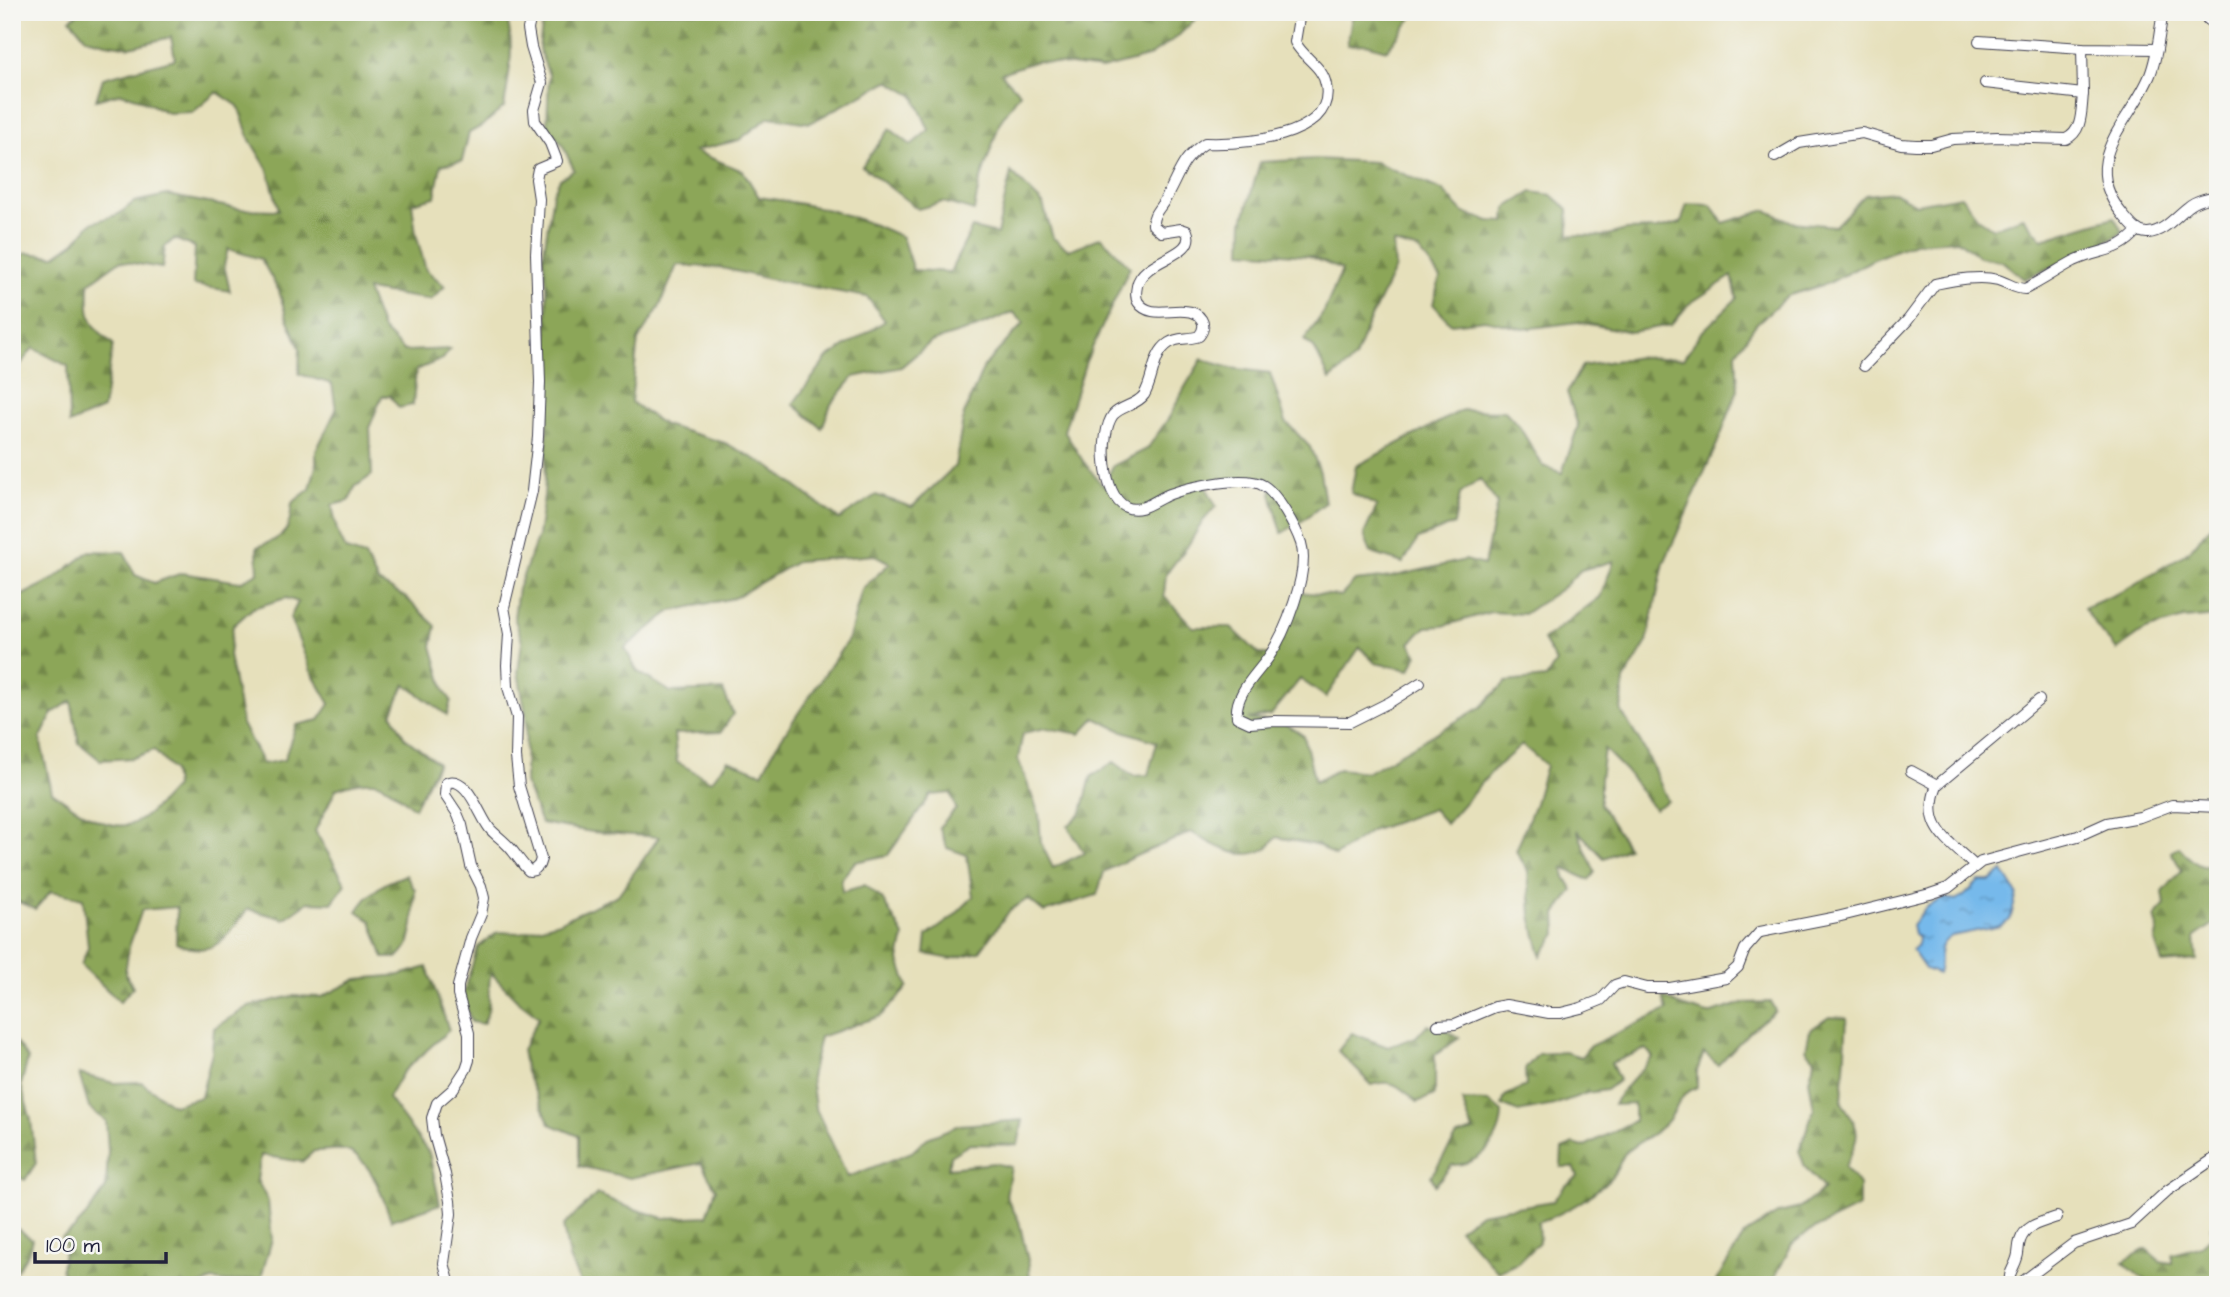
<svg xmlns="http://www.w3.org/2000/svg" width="2230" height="1297" font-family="'Architects Daughter',sans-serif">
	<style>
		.forest { fill: url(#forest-firs); stroke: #57644a; stroke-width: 2; fill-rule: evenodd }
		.water { fill: url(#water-ripples); stroke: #4c6e93; stroke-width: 2 }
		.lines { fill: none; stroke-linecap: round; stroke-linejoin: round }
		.minor-casing { stroke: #3f3e4e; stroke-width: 12 }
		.tertiary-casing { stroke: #3f3e4e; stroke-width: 15 }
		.minor { stroke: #fff; stroke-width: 10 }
		.tertiary { stroke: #fff; stroke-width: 12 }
	</style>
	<defs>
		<pattern id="forest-firs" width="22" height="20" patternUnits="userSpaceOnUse" patternTransform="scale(1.75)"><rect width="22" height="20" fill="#8ca658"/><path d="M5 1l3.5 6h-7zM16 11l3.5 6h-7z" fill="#72874a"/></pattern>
		<pattern id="water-ripples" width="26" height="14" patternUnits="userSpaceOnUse" patternTransform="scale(1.75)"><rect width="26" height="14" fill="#76b9eb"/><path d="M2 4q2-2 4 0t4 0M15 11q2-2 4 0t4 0" fill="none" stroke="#6096c0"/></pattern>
	</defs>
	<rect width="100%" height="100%" fill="#f6f6f2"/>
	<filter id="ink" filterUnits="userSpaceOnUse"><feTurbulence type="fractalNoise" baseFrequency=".0143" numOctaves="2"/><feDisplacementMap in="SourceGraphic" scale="14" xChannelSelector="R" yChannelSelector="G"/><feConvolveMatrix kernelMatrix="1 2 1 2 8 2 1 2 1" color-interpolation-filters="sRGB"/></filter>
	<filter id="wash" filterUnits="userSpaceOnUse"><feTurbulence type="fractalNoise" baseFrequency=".00686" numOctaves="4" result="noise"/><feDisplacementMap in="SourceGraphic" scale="28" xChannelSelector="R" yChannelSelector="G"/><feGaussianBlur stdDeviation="1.57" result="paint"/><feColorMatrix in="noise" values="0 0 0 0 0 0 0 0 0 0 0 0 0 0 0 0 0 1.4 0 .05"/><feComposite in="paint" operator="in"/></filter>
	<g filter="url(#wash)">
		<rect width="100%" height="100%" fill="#e6e0bb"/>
		<!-- forest -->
		<g class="forest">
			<path d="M80,12H427L429,17L452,20L454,12H505C516,43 509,76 504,107L482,126L469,133L462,161L441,165L435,197L412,203L416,234L426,270L445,286L431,300L367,290L382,329L404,351L450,349L443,359L416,370L413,405L399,408L390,396H382L370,426L372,475L355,487L349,501L332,505L337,531L346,550L365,556L378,582L405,597L436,626L432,646L445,692L451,700L447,715L405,684L392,714L405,738L438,763L414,808C382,782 377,774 336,789L315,831L346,884L332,903L308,902L284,919L248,909C225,938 215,960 176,943L177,907L142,910L129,947L125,973L133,987L120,1002L81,965L88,947L83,898L51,891L35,909L12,899V894L18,887L12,881V609L15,599L54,579L90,551L124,552L135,575L154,583L182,573L240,582L258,573L257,547C286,536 289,534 292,503L310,489L316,466V451L336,410L332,384L299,374L300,348L286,316L279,291L261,259L228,249L224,265L230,291L193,285L195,247L174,239L165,247L162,268L120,261L89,283C88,315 87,324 113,344L103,409L69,424L68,366L33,348L18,368L15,381L12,383L13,259L26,253L55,256L75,242L91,223L119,214L134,202L167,195L240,209L279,210L268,170L250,140L238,106L217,92L193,112L168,113L140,99L121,93L96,100L103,78L175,59L171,37L130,47L106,43L86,38L70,19ZM286,598L298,602L290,618L311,671L330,704L319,720L296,725L284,760L263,764L242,724L229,655L233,626L253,608ZM71,701L79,743L100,760L133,758L154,750L173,771L175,787C165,797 155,810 143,818C114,840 76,808 52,792L40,739L53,713Z"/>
			<path d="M544,12H1203L1177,37L1148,57L1102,69L1037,61L1001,73L1020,93L1000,122L979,185L974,211L943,202L918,209L862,166L890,129L911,145L929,130L914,96L888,81L810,123L769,117L739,140L694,151L743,171L759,197C812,204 854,214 902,237L913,270L950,272L972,228L997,234L1011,172L1043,204L1053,238L1069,250L1101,237L1130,267L1086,361L1064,431L1083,461L1103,486L1113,466L1147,449L1170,416L1185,387L1202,359L1230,368L1270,373L1286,422L1310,447L1320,472L1325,503L1302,521L1282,533L1271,494L1273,485C1250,474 1229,478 1205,485L1216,506L1203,521L1187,547L1166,574L1164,596L1193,627H1231L1259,654H1275L1298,592L1341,596L1355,581L1391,577L1465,560L1484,565L1497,503L1480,479L1460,494L1454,524L1418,539L1403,563L1371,553L1364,534L1377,506L1351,493L1356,466L1462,410L1505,411L1519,426L1543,466L1562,473L1578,426L1567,392L1582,366L1639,357L1683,359L1700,334L1737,298L1732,276L1689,304L1671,325L1631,332L1578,322L1524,329L1485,320L1451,324L1433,304L1440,278L1419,250L1393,243L1395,268L1367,326L1355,359L1330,380L1314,348L1304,340L1324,312L1342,270L1309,256L1242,251L1243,221L1260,162L1316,159L1375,162L1442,190L1464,213L1489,221L1505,222L1506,208L1532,192L1552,195L1568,209L1569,235L1604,236L1626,230L1657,229L1681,223L1687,204L1711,205L1723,223L1766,210L1792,222L1835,226L1865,195L1894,192L1916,204L1961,196L1978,218L1993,228L2023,217L2042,239L2114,217L2123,232L2088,251L2024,279L2002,261L1979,257L1958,240L1914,243L1876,258L1829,283L1787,296L1756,324L1736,353L1738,389L1721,435L1664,563L1647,642L1624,680L1621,711L1646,752L1668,801L1654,809L1626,771L1604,749L1600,779V804L1628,848L1604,858L1577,830L1595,872L1589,880L1563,868L1565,877L1573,890L1556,914L1557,934L1541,956L1531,916L1528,871L1516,851L1535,803L1546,765L1522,745L1495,768L1446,824L1433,809L1371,831L1335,856L1319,846L1277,837C1273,841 1269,846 1265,849C1242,863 1210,844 1191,832C1162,846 1131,856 1104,872L1097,895L1044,912L1028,899L1010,910L979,952L951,959L925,954L927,936L953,917L973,897L967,855L947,848L939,827L956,809L951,793L931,795L888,855L855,862L841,879L842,892L865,885L882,899L904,936L899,960L908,987L881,1016L820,1037L811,1077L815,1107L848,1177L912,1152L927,1138L959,1125L1023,1120L1018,1145L970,1144L950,1156L948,1168L994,1163L1011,1167L1006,1196L1019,1221L1029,1265L1030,1285H581L569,1258L563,1226L597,1194L625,1206L664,1218L707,1216L716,1189L701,1163L630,1178L579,1166V1136L550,1124L526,1072L522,1050L539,1017L517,1000L491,973C486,992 493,1008 483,1024L471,1022L463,994L478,947L498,932L520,933L559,922L618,895L659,837L592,832L541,823L525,783L526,715L518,672L522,641L514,617L518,589L538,536L544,496L548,423L547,286L543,257L553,193L560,179L574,170L562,144L547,126L549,75L539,49ZM677,265L722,268L769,279L867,297L885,321L827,358L793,404L822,428L831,404L854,377L901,367L931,342L975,328L1013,312L1024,323L984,366L964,414L955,466L912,507L876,495L839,519L770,467L725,443L664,425L631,402L638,340L659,308ZM875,555L890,563L862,589L849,638L776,746L762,773L728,760L711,781L677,762L674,734L721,732L733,714L723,690L671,692L637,671L625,648L671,611L734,598L798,561ZM1614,561L1600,597L1543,640L1556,662L1546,678L1506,682L1481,707L1368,772L1339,769L1315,782L1304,736L1286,724L1248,719L1271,715L1300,679L1326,697L1360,647L1375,663L1410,670L1417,654L1410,643L1426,627L1443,626L1491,612L1524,614L1561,589L1581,570ZM1095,718L1120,730L1157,742L1148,775L1133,776L1114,762L1091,777L1082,812L1068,826L1084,853L1053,868L1041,843L1039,814L1018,759L1023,733L1046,728L1080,734Z"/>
			<polygon points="1353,12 1426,12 1415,14 1387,50 1366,44 1347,45"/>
			<polygon points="2218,519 2218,616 2184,619 2145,630 2117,650 2102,634 2084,608 2123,591 2185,554"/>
			<path d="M2179,847C2191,859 2200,873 2218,863V921L2195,937L2197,960L2162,963L2155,942L2158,928L2155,916L2165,905L2163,892L2182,870L2171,852Z"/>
			<path d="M406,875L415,890L413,925L408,946L397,958H384L371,921L357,911C370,891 383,883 406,875Z"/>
			<path d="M427,967L449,1030L403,1072L388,1098L429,1153L440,1204L391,1220C383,1198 372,1160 347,1151C339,1148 323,1151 314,1151L302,1162L261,1155L257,1180L268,1201L272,1239L261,1278L229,1282L212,1280L201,1285H64L61,1268L65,1246L61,1238L74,1229L86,1216L106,1188L108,1151L106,1121L89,1108L79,1074L114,1083L141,1082L173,1105L201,1097L212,1052L214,1028L249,1006L293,996L322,997L357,979L400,975Z"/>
			<path d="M1663,997L1681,1006L1708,1014L1744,1003L1771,1002L1775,1011L1750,1031L1718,1065L1704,1053L1697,1071V1087C1676,1096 1679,1109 1666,1123C1655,1135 1638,1141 1626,1152C1620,1159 1619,1169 1612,1176C1592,1197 1566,1213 1538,1222L1539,1242L1518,1263L1498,1272L1459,1229L1480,1213L1553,1201L1565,1186L1578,1177L1574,1167H1561L1562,1149L1574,1144L1583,1147L1634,1121V1104L1614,1105L1620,1093L1653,1057L1646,1049L1611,1063L1619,1080L1606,1090L1587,1093L1554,1105L1518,1112L1502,1105L1505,1096L1526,1086L1525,1069L1538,1054L1565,1052L1581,1057L1590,1046L1667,1010Z"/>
			<path d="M1829,1017L1847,1018L1842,1103C1863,1131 1859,1137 1845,1167L1859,1185V1207L1808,1232L1792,1244L1771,1285H1716V1281L1744,1235L1779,1213L1800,1208L1824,1189L1805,1167L1799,1151L1814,1109L1809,1080L1815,1059L1806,1049L1810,1030Z"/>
			<path d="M1427,1025L1445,1030L1459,1038L1435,1055V1095L1417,1102C1401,1088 1393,1078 1372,1085L1338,1051L1352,1033L1388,1047L1416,1037Z"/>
			<polygon points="12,1037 28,1059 21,1085 31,1120 36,1163 25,1180 12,1174"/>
			<path d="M1462,1101L1490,1102L1502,1112C1502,1139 1481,1165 1452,1165L1435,1185L1431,1176L1457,1136L1473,1131Z"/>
			<path d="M2218,1222V1285H2207L2208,1281L2204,1277L2193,1280L2170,1281L2166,1285C2147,1285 2136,1274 2123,1262L2146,1249L2160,1261L2172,1263V1254L2199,1247L2212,1235L2211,1226Z"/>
			<polygon points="12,1225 32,1239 28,1254 12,1277"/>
		</g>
		<!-- water -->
		<path class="water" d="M2003,871L2017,894L2010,920L2001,926L1952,936C1934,946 1943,959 1938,974L1925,969L1912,950L1917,945L1918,937L1914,934L1912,926L1926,907L1944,898L1957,900L1964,896L1979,881H1990Z"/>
	</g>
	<g filter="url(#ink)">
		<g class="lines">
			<!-- minor casing -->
			<g class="minor-casing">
				<g id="minor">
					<path d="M1300,12L1295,42C1303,58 1323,66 1326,85C1336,139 1240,144 1205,143C1181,159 1180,173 1167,196C1162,207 1152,213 1153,225L1161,232L1181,229L1187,231C1198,257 1142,258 1137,286C1136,291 1135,297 1138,302C1149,318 1170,309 1185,311C1200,312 1209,324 1199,336C1189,340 1178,337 1169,343C1152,354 1154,379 1144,395C1137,405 1121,406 1113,415C1099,434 1102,496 1126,507C1141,514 1156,499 1170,494C1189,487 1246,474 1264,486C1277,494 1296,528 1301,543C1310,572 1285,634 1268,658C1256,675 1234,694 1237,717L1250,723L1274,721L1350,722L1390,702L1420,683"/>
					<path d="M2163,12C2159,33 2158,55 2150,75C2130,124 2077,159 2123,215C2129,222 2137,234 2148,233C2164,232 2176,216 2188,207C2196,200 2207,198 2218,196"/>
					<polyline points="1979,41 2082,48 2157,49"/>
					<polyline points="1985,83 2083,94 2082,48"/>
					<path d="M1775,157L1799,143L1862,133L1901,144L1916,145H1931L1953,139L1997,137L2066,139C2083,131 2081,111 2083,94"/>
					<path d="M1864,366L1908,320L1935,284C1955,280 1979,275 1998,280C2008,283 2015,289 2025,289C2042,281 2057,270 2074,261C2101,248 2118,254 2138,230"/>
					<polyline points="1911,771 1937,785"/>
					<path d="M1975,866C1948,840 1921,827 1937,785L2039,700"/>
					<polyline points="1438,1025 1455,1024 1495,1007 1506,1005 1549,1013 1561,1013 1581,1008 1601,1000 1615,985 1624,982 1647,988 1670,988 1726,978 1738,967 1745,949 1760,932 1837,917 1930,894 1948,888 1981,862 2078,836 2107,823 2140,817 2172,805 2218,807"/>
					<path d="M450,1285L444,1263L451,1214L450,1201L445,1174L434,1135L432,1118L437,1103L453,1089L466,1069L469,1060V1033L458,995V986L471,938L481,914L484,898L481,886L471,866L462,825L457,813L445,795L446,783C468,773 480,819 491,830C498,837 505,842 511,849C517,856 522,864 529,871L534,870L539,865L541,859L519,786L516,757L517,717L508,687L507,665L509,634L504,607L532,491L538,437L540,382L536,254L539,199L536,179L538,169L557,161L550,143L535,121L534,110L542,83L531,47L528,29L532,12"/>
					<path d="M2011,1285C2007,1273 2014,1269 2017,1258C2019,1253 2018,1247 2020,1241C2025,1225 2042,1222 2057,1217"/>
					<polyline points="2018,1285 2074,1243 2131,1224 2167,1191 2218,1156"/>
				</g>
			</g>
			<!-- tertiary casing -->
			<g class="tertiary-casing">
				<polyline id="tertiary" points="2201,12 2218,26"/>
			</g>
			<!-- minor -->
			<use href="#minor" class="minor"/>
			<!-- tertiary -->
			<use href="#tertiary" class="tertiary"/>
		</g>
	</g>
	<!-- margin -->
	<rect width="2230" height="1297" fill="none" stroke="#f6f6f2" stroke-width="42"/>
	<!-- scale -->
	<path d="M35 1252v10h131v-10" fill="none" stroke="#22223b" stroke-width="3.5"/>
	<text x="46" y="1252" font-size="21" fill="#22223b" stroke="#f6f6f2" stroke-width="5" paint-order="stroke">100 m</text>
</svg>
